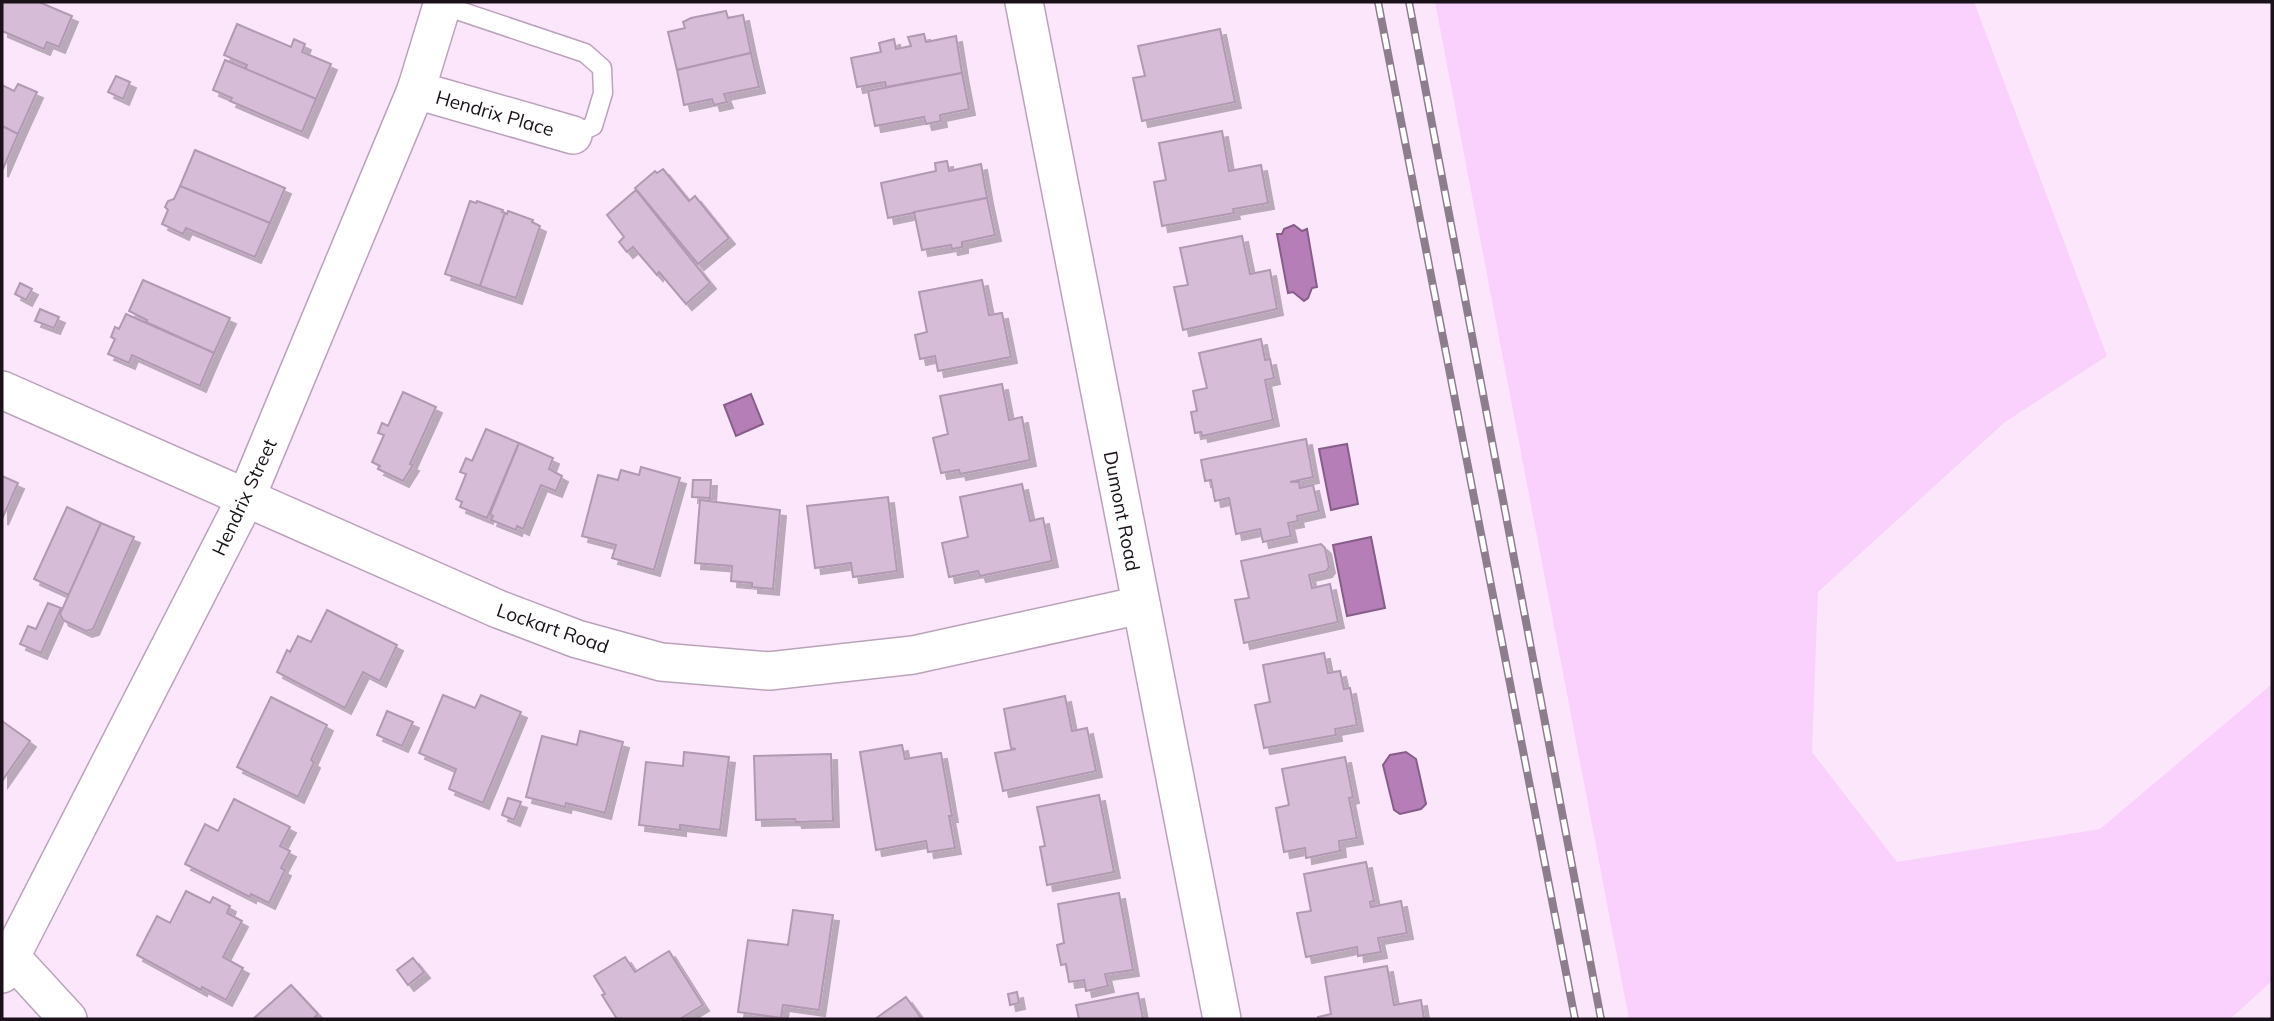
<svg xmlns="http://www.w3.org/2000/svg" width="2274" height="1021" font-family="Mulish,sans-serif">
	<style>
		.green { fill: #fad1fc }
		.water { fill: #b57eb7; stroke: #865d88; stroke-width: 2 }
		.building { fill: #d6bcd7; stroke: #b299b3; stroke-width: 2; filter: url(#shadow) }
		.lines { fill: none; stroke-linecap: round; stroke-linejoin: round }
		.service-casing { stroke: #bba2bb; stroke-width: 21 }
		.minor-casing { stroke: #bba2bb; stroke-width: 40 }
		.service { stroke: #fff; stroke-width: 18 }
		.minor { stroke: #fff; stroke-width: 37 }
		.rail-casing { stroke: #8d7e8d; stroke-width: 8 }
		.rail { stroke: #fff; stroke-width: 5; stroke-dasharray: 16; stroke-linecap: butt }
		.labels { text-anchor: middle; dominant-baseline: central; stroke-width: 6; stroke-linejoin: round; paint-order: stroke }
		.street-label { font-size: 19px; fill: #1a111a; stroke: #fff }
	</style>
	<defs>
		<filter id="shadow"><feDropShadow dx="6" dy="6" stdDeviation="0" flood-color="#0004"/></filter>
	</defs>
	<rect width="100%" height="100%" fill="#fce6fc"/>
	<!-- green -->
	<polygon class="green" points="1435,2 1974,2 2107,356 2005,422 1818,592 1812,752 1897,862 2100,829 2272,684 2272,981 2230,1019 1629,1019"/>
	<!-- water -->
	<g class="water">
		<polygon points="1294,225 1302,231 1307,229 1317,287 1312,288 1308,298 1304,301 1293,292 1288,293 1277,234 1282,234 1284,229"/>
		<polygon points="751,394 763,424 736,436 724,405"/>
		<polygon points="1347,444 1358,504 1331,510 1319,449"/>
		<polygon points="1371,537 1385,608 1347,616 1333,545"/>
		<polygon points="1406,752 1416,759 1426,804 1421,809 1400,814 1394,810 1383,765 1390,755"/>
	</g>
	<!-- building -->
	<g class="building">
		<polygon points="2,2 39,2 72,16 59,47 47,42 44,49 2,31"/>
		<polygon points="726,11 728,18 743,15 751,53 677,70 668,32 685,28 683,22 691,18"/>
		<polygon points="237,24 291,47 294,39 305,44 302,52 331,64 316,99 245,69 247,65 224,55"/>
		<polygon points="1220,29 1235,102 1142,121 1133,78 1145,76 1138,46"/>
		<polygon points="924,34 926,42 956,36 962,73 886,87 885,82 857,87 851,58 881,52 879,43 894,39 896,49 911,46 908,37"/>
		<polygon points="751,53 759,87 724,94 727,102 714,105 712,99 684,105 677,70"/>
		<polygon points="225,60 316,99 302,132 230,101 232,98 213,90"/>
		<polygon points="962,73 969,109 940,115 941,121 926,124 924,117 875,126 868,91"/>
		<polygon points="116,76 130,82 123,99 108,92"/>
		<polygon points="18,84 37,92 18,134 2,126 2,85 14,91"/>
		<polygon points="2,126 18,134 2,171"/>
		<polygon points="1222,131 1229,171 1261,165 1268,203 1233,209 1234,213 1162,226 1154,182 1166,180 1159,143"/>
		<polygon points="195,150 285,188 270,223 180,186"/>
		<polygon points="947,161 949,171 981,164 987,198 888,218 881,183 936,171 935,163"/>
		<polygon points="663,169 689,201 695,196 729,238 698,264 635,188 655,171 657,173"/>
		<polygon points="180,186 270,223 255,257 186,228 183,234 162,224 168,210 165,207 168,201 174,199"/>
		<polygon points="636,190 710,283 686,304 659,272 657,275 633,247 627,252 619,242 624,237 607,215"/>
		<polygon points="987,198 995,235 962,242 962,247 952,249 951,245 922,250 914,212"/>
		<polygon points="470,201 476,203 477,201 503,210 502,212 505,213 480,286 445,274"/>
		<polygon points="508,211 533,220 532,222 540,226 516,298 480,286 505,213 507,214"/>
		<polygon points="1242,236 1250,274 1270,270 1277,309 1183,330 1174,287 1188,285 1180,248"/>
		<polygon points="143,280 230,318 214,353 146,322 147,320 129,311"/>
		<polygon points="982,280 989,315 1002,313 1011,357 938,371 935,356 920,359 915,335 927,332 919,292"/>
		<polygon points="20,283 32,289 26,300 15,294"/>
		<polygon points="40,309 59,317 54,328 35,321"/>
		<polygon points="126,314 214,353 200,386 132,355 129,363 108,354 115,339 111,337 115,327 119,329"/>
		<polygon points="1261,339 1265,360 1270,359 1274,378 1265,380 1273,420 1202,436 1201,432 1195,433 1191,412 1197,411 1193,391 1207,388 1199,353"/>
		<polygon points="1002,384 1009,420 1022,417 1030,460 960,474 959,470 941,473 933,438 948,434 940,396"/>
		<polygon points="403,392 436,407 410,464 413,465 403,481 378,469 380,466 372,462 384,435 378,433 382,423 388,426"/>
		<polygon points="486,429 519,443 487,518 460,507 462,502 456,499 466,474 460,472 466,458 472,461"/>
		<polygon points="1306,439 1313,477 1290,482 1299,482 1300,488 1313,485 1319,511 1297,516 1298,521 1288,523 1291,536 1263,542 1260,529 1236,534 1229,498 1215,501 1211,480 1205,481 1201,460"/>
		<polygon points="519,443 553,458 549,469 562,476 556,491 541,485 523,529 517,526 516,530 491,520 493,516 490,514"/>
		<polygon points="641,467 680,478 654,570 612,558 616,545 582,536 598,475 618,480 621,470 639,475"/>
		<polygon points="2,476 18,483 2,519"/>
		<polygon points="693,480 711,480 710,498 692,497"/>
		<polygon points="1022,484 1030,521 1043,518 1052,561 980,576 978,571 949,577 942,543 968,537 960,497"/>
		<polygon points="888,497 897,571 853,577 851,563 815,568 807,506"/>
		<polygon points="700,500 780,510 773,589 752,587 752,583 731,581 732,566 695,563"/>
		<polygon points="67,507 101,523 69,595 34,579"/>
		<polygon points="101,523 134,537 93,629 86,631 63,620 60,614"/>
		<polygon points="1321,544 1325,548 1329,567 1326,571 1309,575 1312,588 1330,584 1338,622 1244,643 1235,600 1249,598 1241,561"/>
		<polygon points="48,603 61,608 41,653 20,644 28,626 36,629"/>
		<polygon points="327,610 397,645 380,681 363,672 345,708 277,672 287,650 290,652 298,636 311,642"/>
		<polygon points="1324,653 1328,673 1340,671 1344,689 1350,688 1357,725 1335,729 1336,735 1264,748 1255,705 1270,702 1263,665"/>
		<polygon points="443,695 475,708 481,695 521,712 483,803 449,789 456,769 419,753"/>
		<polygon points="1065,696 1072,731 1087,728 1096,771 1003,791 995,753 1016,749 1011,748 1004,709"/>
		<polygon points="271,697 327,725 311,760 314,762 298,797 237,767"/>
		<polygon points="387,711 413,722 402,746 377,735"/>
		<polygon points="2,721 30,741 2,781"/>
		<polygon points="580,731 623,742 605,813 566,803 565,807 526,797 542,736 577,745"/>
		<polygon points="902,745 905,759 941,753 952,816 949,816 955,848 928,852 926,841 876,850 860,752"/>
		<polygon points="684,752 729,757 720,830 680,825 680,830 639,825 646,762 683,766"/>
		<polygon points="831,754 833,821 796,822 795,819 756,820 754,756"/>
		<polygon points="1345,757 1353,797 1349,798 1357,838 1339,841 1340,851 1306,858 1305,848 1284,852 1276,808 1289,805 1282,769"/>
		<polygon points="1099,795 1114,872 1047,885 1040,847 1045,846 1037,807"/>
		<polygon points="508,798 521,802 514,820 502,815"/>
		<polygon points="234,799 290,827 280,846 290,851 281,868 285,870 269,903 251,894 250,897 185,864 205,824 218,831"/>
		<polygon points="1366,862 1374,901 1370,902 1371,907 1401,901 1407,933 1378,938 1381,952 1358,956 1357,947 1306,957 1297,913 1311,911 1304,874"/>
		<polygon points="186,891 210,903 213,897 230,906 227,913 242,921 223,957 243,968 226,1000 202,987 201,990 137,955 157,916 170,923"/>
		<polygon points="1119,893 1133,970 1105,974 1108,986 1086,991 1084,980 1069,982 1066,964 1061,965 1057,945 1064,943 1058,904"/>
		<polygon points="793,910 833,915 819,1010 783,1005 781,1018 738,1012 748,940 788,945"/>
		<polygon points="669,951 703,1005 680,1019 617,1019 602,995 605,994 594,976 625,957 635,972"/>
		<polygon points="413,958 424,972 408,985 397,970"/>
		<polygon points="1387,966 1394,1005 1421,1000 1424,1019 1318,1019 1318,1017 1331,1014 1325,977"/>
		<polygon points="291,985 318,1014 315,1017 317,1019 253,1019"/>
		<polygon points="1017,992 1019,1003 1010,1005 1008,994"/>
		<polygon points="1138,993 1143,1019 1079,1019 1076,1005"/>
		<polygon points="906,997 922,1019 875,1019"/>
	</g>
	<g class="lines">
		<!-- service casing -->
		<g class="service-casing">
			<polyline id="service" points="442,5 585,53 602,68 603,93 593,126 573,135"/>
		</g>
		<!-- minor casing -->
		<g class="minor-casing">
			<g id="minor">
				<polyline points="1024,2 1222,1019"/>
				<polyline points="416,90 573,135"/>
				<polyline points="2,390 498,609 577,639 661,662 769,671 913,655 1141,605"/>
				<polyline points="2,951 12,958 68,1019"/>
				<polyline points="2,974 246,498 416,90 443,2"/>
			</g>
		</g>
		<!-- service -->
		<use href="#service" class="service"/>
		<!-- minor -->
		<use href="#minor" class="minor"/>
		<!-- rail casing -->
		<g class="rail-casing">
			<g id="rail">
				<polyline points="1378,2 1575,1019"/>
				<polyline points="1409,2 1601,1019"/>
			</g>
		</g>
		<!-- rail -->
		<use href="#rail" class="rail"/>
	</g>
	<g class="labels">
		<!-- street labels -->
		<g class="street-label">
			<text transform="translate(495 113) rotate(16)">Hendrix Place</text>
			<text transform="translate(244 497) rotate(-65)">Hendrix Street</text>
			<text transform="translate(1122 511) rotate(79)">Dumont Road</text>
			<text transform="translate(553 628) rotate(19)">Lockart Road</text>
		</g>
	</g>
	<!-- border -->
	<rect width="2274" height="1021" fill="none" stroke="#1a111a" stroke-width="7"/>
</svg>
